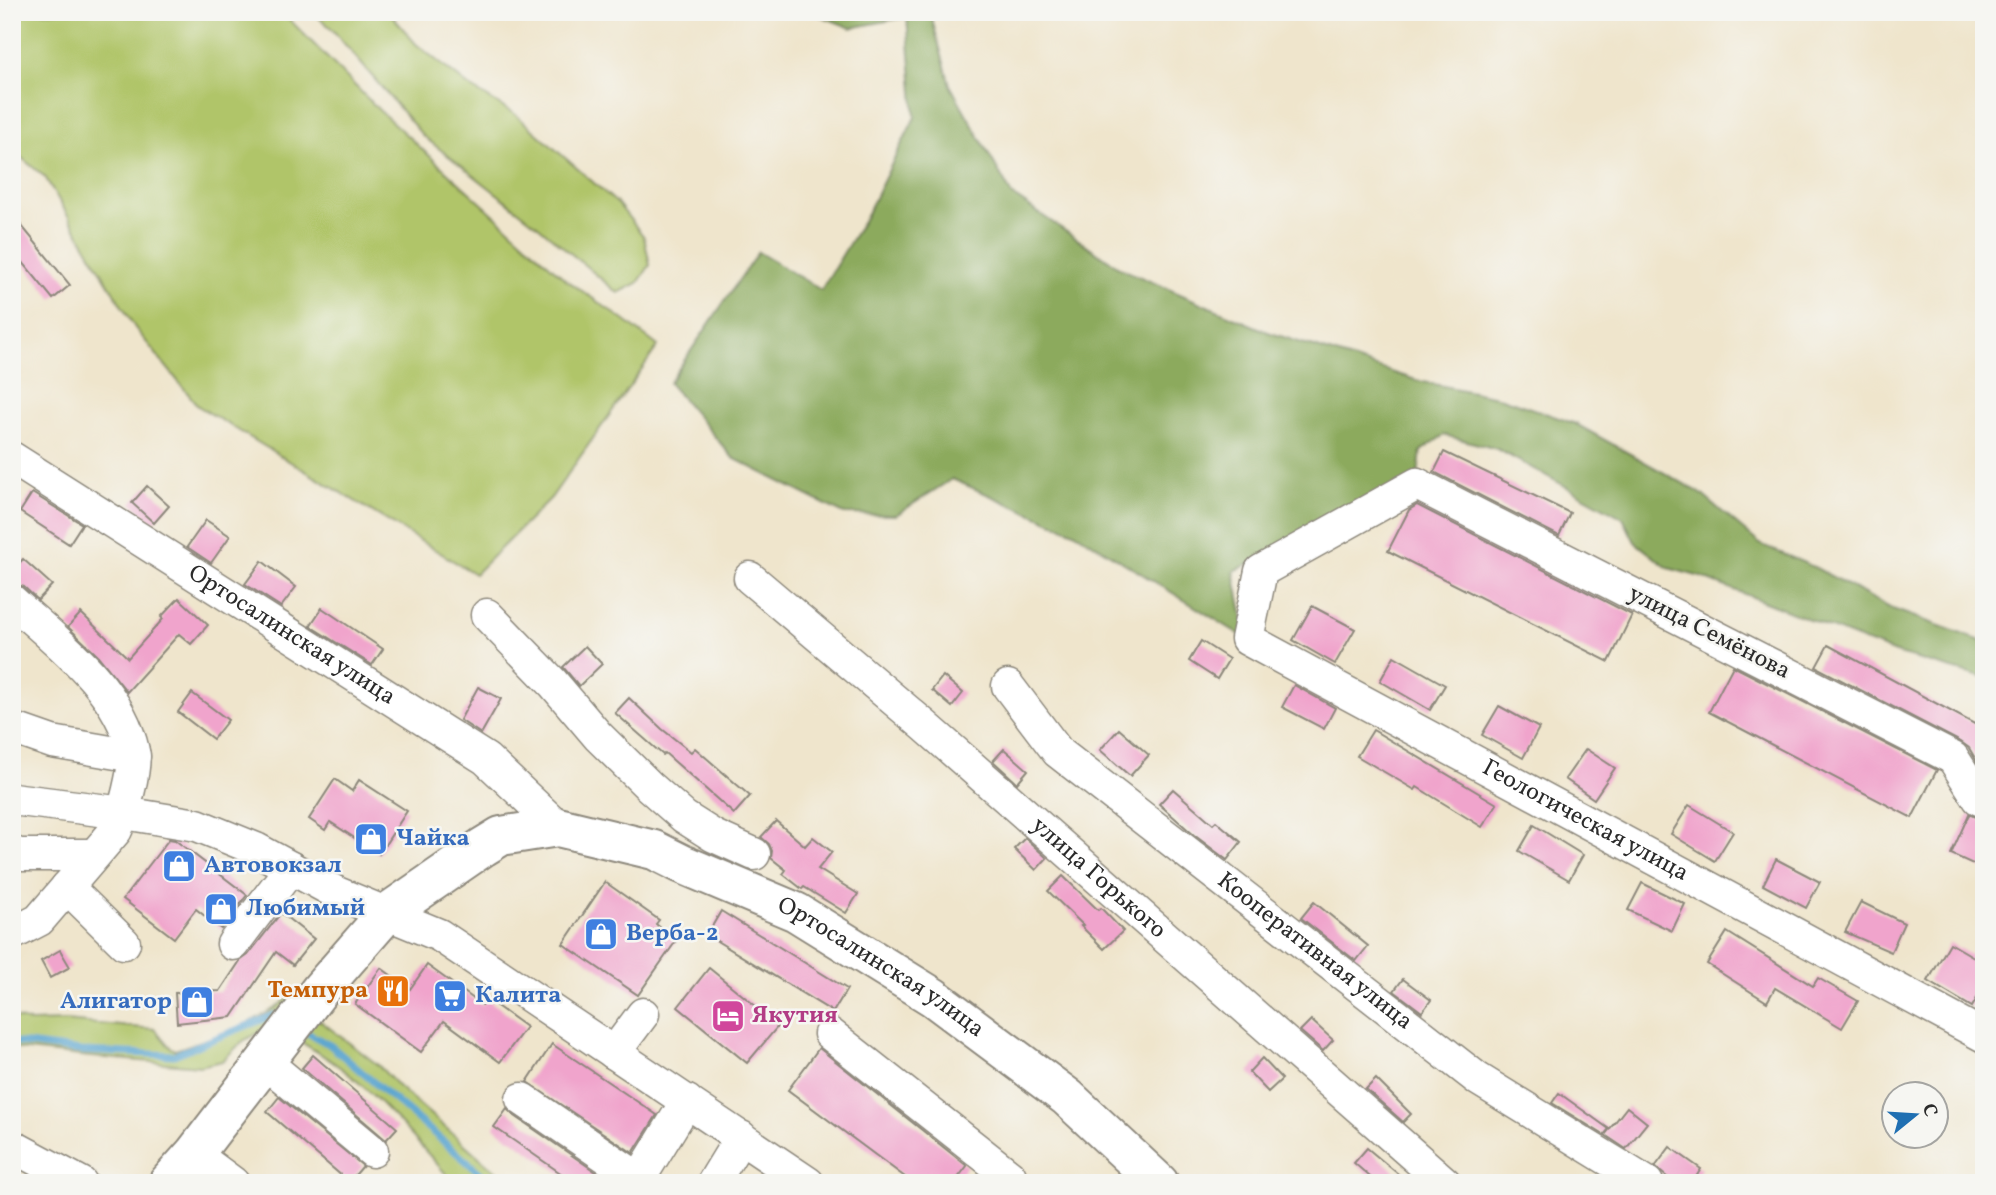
<svg xmlns="http://www.w3.org/2000/svg" width="1996" height="1195" font-family="Vollkorn,serif">
	<style>
		.green { fill: #b0c569; stroke: #6e784a; stroke-width: 2 }
		.forest { fill: #8caa5d; stroke: #5c6a44; stroke-width: 2 }
		.lines { fill: none; stroke-linecap: round; stroke-linejoin: round }
		.stream { stroke: #55a2ce; stroke-width: 7 }
		.building { fill: #f0a4cc }
		.minor-casing { stroke: #8d887c; stroke-width: 35 }
		.major-casing { stroke: #8d887c; stroke-width: 42 }
		.minor { stroke: #fff; stroke-width: 32 }
		.major { stroke: #fff; stroke-width: 38 }
		.labels { text-anchor: middle; dominant-baseline: central; stroke-width: 5; stroke-linejoin: round; paint-order: stroke }
		.street-label { font-size: 24px; fill: #2b2b2b; stroke: #f6f6f2 }
		.shop-label { font-size: 24px; font-weight: bold; fill: #366cbe; stroke: #f6f6f2; text-anchor: start }
		.food-label { font-size: 24px; font-weight: bold; fill: #c56008; stroke: #f6f6f2; text-anchor: end }
		.hotel-label { font-size: 24px; font-weight: bold; fill: #b23c85; stroke: #f6f6f2; text-anchor: start }
	</style>
	<rect width="100%" height="100%" fill="#f6f6f2"/>
	<filter id="ink" filterUnits="userSpaceOnUse"><feTurbulence type="fractalNoise" baseFrequency=".0143" numOctaves="2"/><feDisplacementMap in="SourceGraphic" scale="14" xChannelSelector="R" yChannelSelector="G"/><feConvolveMatrix kernelMatrix="1 2 1 2 8 2 1 2 1" color-interpolation-filters="sRGB"/></filter>
	<filter id="wash" filterUnits="userSpaceOnUse"><feTurbulence type="fractalNoise" baseFrequency=".00686" numOctaves="4" result="noise"/><feDisplacementMap in="SourceGraphic" scale="28" xChannelSelector="R" yChannelSelector="G"/><feGaussianBlur stdDeviation="1.57" result="paint"/><feColorMatrix in="noise" values="0 0 0 0 0 0 0 0 0 0 0 0 0 0 0 0 0 1.4 0 .05"/><feComposite in="paint" operator="in"/></filter>
	<g filter="url(#wash)">
		<rect width="100%" height="100%" fill="#efe5cc"/>
		<!-- green -->
		<g class="green">
			<polygon points="12,12 282,12 380,111 565,279 621,318 658,346 551,498 475,574 198,406 135,328 45,177 12,150"/>
			<polygon points="312,12 389,12 416,44 470,87 516,115 618,204 644,237 650,265 638,283 618,293 537,225 423,136 331,28"/>
			<path d="M289,997L378,1065L399,1087L509,1183H454C419,1144 385,1103 345,1071C322,1053 297,1040 271,1026L243,1041L222,1061L200,1066L81,1056L12,1048V1017L30,1022L65,1021L155,1029L169,1046L175,1050C210,1038 263,1022 289,997Z"/>
		</g>
		<!-- forest -->
		<polygon class="forest" points="811,12 930,12 950,85 1012,195 1122,269 1268,332 1419,381 1502,398 1576,424 1699,492 1760,544 1816,568 1890,608 1984,642 1984,678 1895,653 1701,577 1668,568 1635,542 1623,518 1587,498 1497,449 1444,435 1421,451 1417,484 1234,571 1247,639 1074,532 952,479 896,515 844,514 733,458 669,383 758,252 821,290 866,216 915,117 907,17 851,28"/>
		<g class="lines">
			<!-- stream -->
			<g class="stream">
				<polyline points="302,1030 330,1045 492,1183"/>
				<polyline points="12,1042 81,1051 174,1055 274,1015 282,1020"/>
			</g>
		</g>
		<g id="blocks">
			<!-- building -->
			<g class="building">
				<polygon points="12,214 70,285 53,299 12,249"/>
				<polygon points="1444,452 1570,513 1559,536 1434,472"/>
				<polygon points="147,486 169,506 154,523 132,503"/>
				<polygon points="32,493 82,524 69,544 20,512"/>
				<polygon points="1417,505 1632,615 1609,662 1388,551 1409,510"/>
				<polygon points="206,520 230,536 211,563 187,547"/>
				<polygon points="23,559 52,585 38,600 24,587 12,583 12,571"/>
				<polygon points="262,561 296,587 281,607 245,584"/>
				<polygon points="179,598 208,625 191,644 179,634 127,692 98,656 68,627 81,613 128,658 163,619 161,617"/>
				<polygon points="1312,606 1355,629 1335,664 1293,640"/>
				<polygon points="322,608 383,649 372,665 310,626"/>
				<polygon points="1201,641 1229,659 1217,679 1189,661"/>
				<polygon points="1828,645 1984,729 1984,767 1979,765 1969,748 1961,742 1816,667"/>
				<polygon points="585,646 602,664 579,686 563,667"/>
				<polygon points="1394,656 1445,685 1430,710 1380,681"/>
				<polygon points="1733,666 1937,770 1912,818 1709,712"/>
				<polygon points="943,676 963,693 952,707 932,690"/>
				<polygon points="1294,685 1335,708 1324,729 1282,707"/>
				<polygon points="478,687 501,699 481,734 460,720"/>
				<polygon points="192,693 228,720 213,739 178,712"/>
				<polygon points="629,698 662,729 691,752 695,748 750,796 734,814 665,753 663,755 615,713"/>
				<polygon points="1499,706 1539,728 1523,758 1482,735"/>
				<polygon points="1119,729 1149,755 1130,776 1100,750"/>
				<polygon points="1373,730 1497,804 1482,827 1417,787 1415,790 1357,756"/>
				<polygon points="1004,749 1028,770 1017,783 993,761"/>
				<polygon points="1586,749 1615,768 1594,799 1565,779"/>
				<polygon points="335,779 352,791 359,780 407,811 379,854 330,822 325,830 309,819"/>
				<polygon points="1173,789 1213,824 1216,821 1241,842 1227,860 1194,835 1159,804"/>
				<polygon points="1689,805 1733,832 1715,861 1671,834"/>
				<polygon points="1969,814 1984,821 1984,869 1951,854"/>
				<polygon points="776,821 805,846 813,837 832,852 818,869 858,894 846,913 804,887 802,889 783,874 786,870 771,858 772,851 769,844 761,837"/>
				<polygon points="1534,825 1583,855 1569,880 1519,851"/>
				<polygon points="1025,838 1047,858 1036,870 1014,849"/>
				<polygon points="169,839 175,840 247,895 221,929 196,909 174,938 123,899"/>
				<polygon points="1776,859 1820,882 1806,908 1763,885"/>
				<polygon points="1063,876 1098,910 1101,908 1123,931 1104,949 1081,926 1083,925 1048,891"/>
				<polygon points="605,882 659,920 656,924 676,941 638,995 563,944"/>
				<polygon points="1642,883 1685,904 1672,931 1628,910"/>
				<polygon points="1314,902 1368,946 1356,961 1301,918"/>
				<polygon points="1861,902 1904,923 1891,952 1845,932"/>
				<polygon points="721,911 847,989 833,1012 707,935"/>
				<polygon points="281,913 314,939 293,965 276,952 232,1017 177,1023 175,993 220,991 240,961 248,955"/>
				<polygon points="1727,932 1813,986 1818,978 1858,1001 1842,1028 1775,988 1767,1002 1707,964"/>
				<polygon points="1950,943 1984,963 1984,986 1972,1007 1928,981"/>
				<polygon points="60,950 70,967 50,978 41,961"/>
				<polygon points="427,965 482,1005 487,999 526,1027 500,1062 444,1021 421,1052 355,1004 381,968 410,989"/>
				<polygon points="709,968 779,1025 747,1063 678,1007"/>
				<polygon points="1403,979 1431,1000 1422,1012 1394,991"/>
				<polygon points="1311,1020 1333,1040 1323,1051 1300,1031"/>
				<polygon points="552,1044 657,1115 633,1153 527,1082"/>
				<polygon points="819,1048 967,1166 954,1183 913,1183 788,1090"/>
				<polygon points="313,1055 397,1128 386,1140 302,1068"/>
				<polygon points="1262,1058 1282,1079 1268,1092 1249,1072"/>
				<polygon points="1376,1079 1411,1114 1403,1122 1366,1089"/>
				<polygon points="1559,1093 1609,1129 1604,1135 1552,1103"/>
				<polygon points="279,1097 363,1166 349,1182 267,1112"/>
				<polygon points="1627,1107 1647,1123 1626,1149 1605,1135"/>
				<polygon points="507,1109 512,1114 612,1183 575,1183 494,1127"/>
				<polygon points="1670,1147 1701,1169 1692,1183 1674,1183 1655,1167"/>
				<polygon points="1367,1148 1409,1183 1377,1183 1354,1163"/>
			</g>
		</g>
	</g>
	<g filter="url(#ink)">
		<use href="#blocks" fill-opacity="0" stroke="#8d887c" stroke-width="2"/>
		<g class="lines">
			<!-- minor casing -->
			<g class="minor-casing">
				<g id="minor">
					<path id="s1" d="M12,458L486,759L558,827"/>
					<path id="s2" d="M750,578L925,726L1445,1183"/>
					<path d="M12,601C58,643 119,687 133,751C137,766 123,816 116,830L39,920L12,934"/>
					<polyline points="487,615 553,683 598,736 649,786 684,817 714,836 754,854"/>
					<path id="s3" d="M1008,686L1058,752L1478,1079L1647,1183"/>
					<polyline points="12,728 52,742 134,756"/>
					<polyline points="12,799 124,813 197,825 256,849 337,893 439,935 808,1183"/>
					<path id="s4" d="M1984,801L1979,799L1953,758L1417,484L1261,571L1247,639L1984,1036"/>
					<polyline points="12,852 19,855 94,855"/>
					<polyline points="67,887 124,943"/>
					<polyline points="233,944 291,868"/>
					<polyline points="830,1034 1010,1176 1004,1183"/>
					<polyline points="614,1053 643,1014"/>
					<polyline points="264,1061 372,1151"/>
					<polyline points="522,1099 639,1179 687,1101"/>
					<polyline points="12,1146 81,1183"/>
					<polyline points="194,1154 233,1183"/>
					<polyline points="713,1183 741,1137"/>
				</g>
			</g>
			<!-- major casing -->
			<g class="major-casing">
				<g id="major">
					<path id="s5" d="M168,1183L194,1154L320,990L387,913L483,847L501,836L558,827L654,850L682,864L796,912L933,997L1067,1097L1159,1183"/>
				</g>
			</g>
			<!-- minor -->
			<use href="#minor" class="minor"/>
			<!-- major -->
			<use href="#major" class="major"/>
		</g>
	</g>
	<!-- icons -->
	<defs>
		<g id="shop-square" transform="scale(1.75)"><rect x="-9" y="-9" width="18" height="18" rx="4" fill="#3f7fe0" stroke="#f6f6f2"/><path d="M-5-2.5h2.3a2.7 3.5 0 0 1 5.4 0H5L5.5 6h-11ZM-1.5-2.5h3a1.5 2.3 0 0 0-3 0Z" fill="#fff"/></g>
		<g id="restaurant-square" transform="scale(1.75)"><rect x="-9" y="-9" width="18" height="18" rx="4" fill="#e8710a" stroke="#f6f6f2"/><path d="M-5-6h1v4h1v-4h1v4h1v-4h1v5L-1.5 .5V6h-2V.5L-5-1ZM5-6V6H3V1.5H1.5Q1.5-4 5-6Z" fill="#fff"/></g>
		<g id="supermarket-square" transform="scale(1.75)"><rect x="-9" y="-9" width="18" height="18" rx="4" fill="#3f7fe0" stroke="#f6f6f2"/><path d="M-6-5.5h2.5l.6 2H6L4.5 2H-2.5L-4.4-4H-6ZM-1.5 3.2a1.3 1.3 0 1 0 .1 0ZM3 3.2a1.3 1.3 0 1 0 .1 0Z" fill="#fff"/></g>
		<g id="hotel-square" transform="scale(1.75)"><rect x="-9" y="-9" width="18" height="18" rx="4" fill="#d1479c" stroke="#f6f6f2"/><path d="M-6-4.5h1.5V1H6V5H4.5V3h-9V5H-6ZM-4 0a1.8 1.8 0 1 1 3.6 0ZM.5 0V-2.5h3Q6-2.5 6 0Z" fill="#fff"/></g>
	</defs>
	<g fill-rule="evenodd">
		<use href="#shop-square" x="371" y="839"/>
		<use href="#shop-square" x="179" y="866"/>
		<use href="#shop-square" x="221" y="909"/>
		<use href="#shop-square" x="601" y="934"/>
		<use href="#restaurant-square" x="393" y="991"/>
		<use href="#supermarket-square" x="450" y="996"/>
		<use href="#shop-square" x="197" y="1002"/>
		<use href="#hotel-square" x="728" y="1016"/>
	</g>
	<g class="labels">
		<!-- street labels -->
		<g class="street-label">
			<text transform="translate(1709 633) rotate(27)">улица Семёнова</text>
			<text stroke="none"><textPath href="#s1" startOffset="331">Ортосалинская улица</textPath></text>
			<text stroke="none"><textPath href="#s4" startOffset="1288">Геологическая улица</textPath></text>
			<text stroke="none"><textPath href="#s2" startOffset="460">улица Горького</textPath></text>
			<text stroke="none"><textPath href="#s3" startOffset="408">Кооперативная улица</textPath></text>
			<text stroke="none"><textPath href="#s5" startOffset="898">Ортосалинская улица</textPath></text>
		</g>
		<!-- shop labels -->
		<g class="shop-label">
			<text x="396" y="839">Чайка</text>
			<text x="204" y="866">Автовокзал</text>
			<text x="246" y="909">Любимый</text>
			<text x="626" y="934">Верба-2</text>
			<text x="475" y="996">Калита</text>
			<text x="172" y="1002" text-anchor="end">Алигатор</text>
		</g>
		<!-- food labels -->
		<g class="food-label">
			<text x="368" y="991">Темпура</text>
		</g>
		<!-- hotel labels -->
		<g class="hotel-label">
			<text x="752" y="1016">Якутия</text>
		</g>
	</g>
	<!-- margin -->
	<rect width="1996" height="1195" fill="none" stroke="#f6f6f2" stroke-width="42"/>
	<!-- north arrow -->
	<g transform="translate(1915 1115) rotate(72)"><circle r="33" fill="#f6f6f2" stroke="#a5a5a2" stroke-width="2"/>
	<path d="M0-5L12 26L0 18L-12 26Z" fill="#1f6fb2"/>
	<text y="-10" font-size="19" font-weight="bold" text-anchor="middle" fill="#2b2b2b">С</text>
	</g>
</svg>
